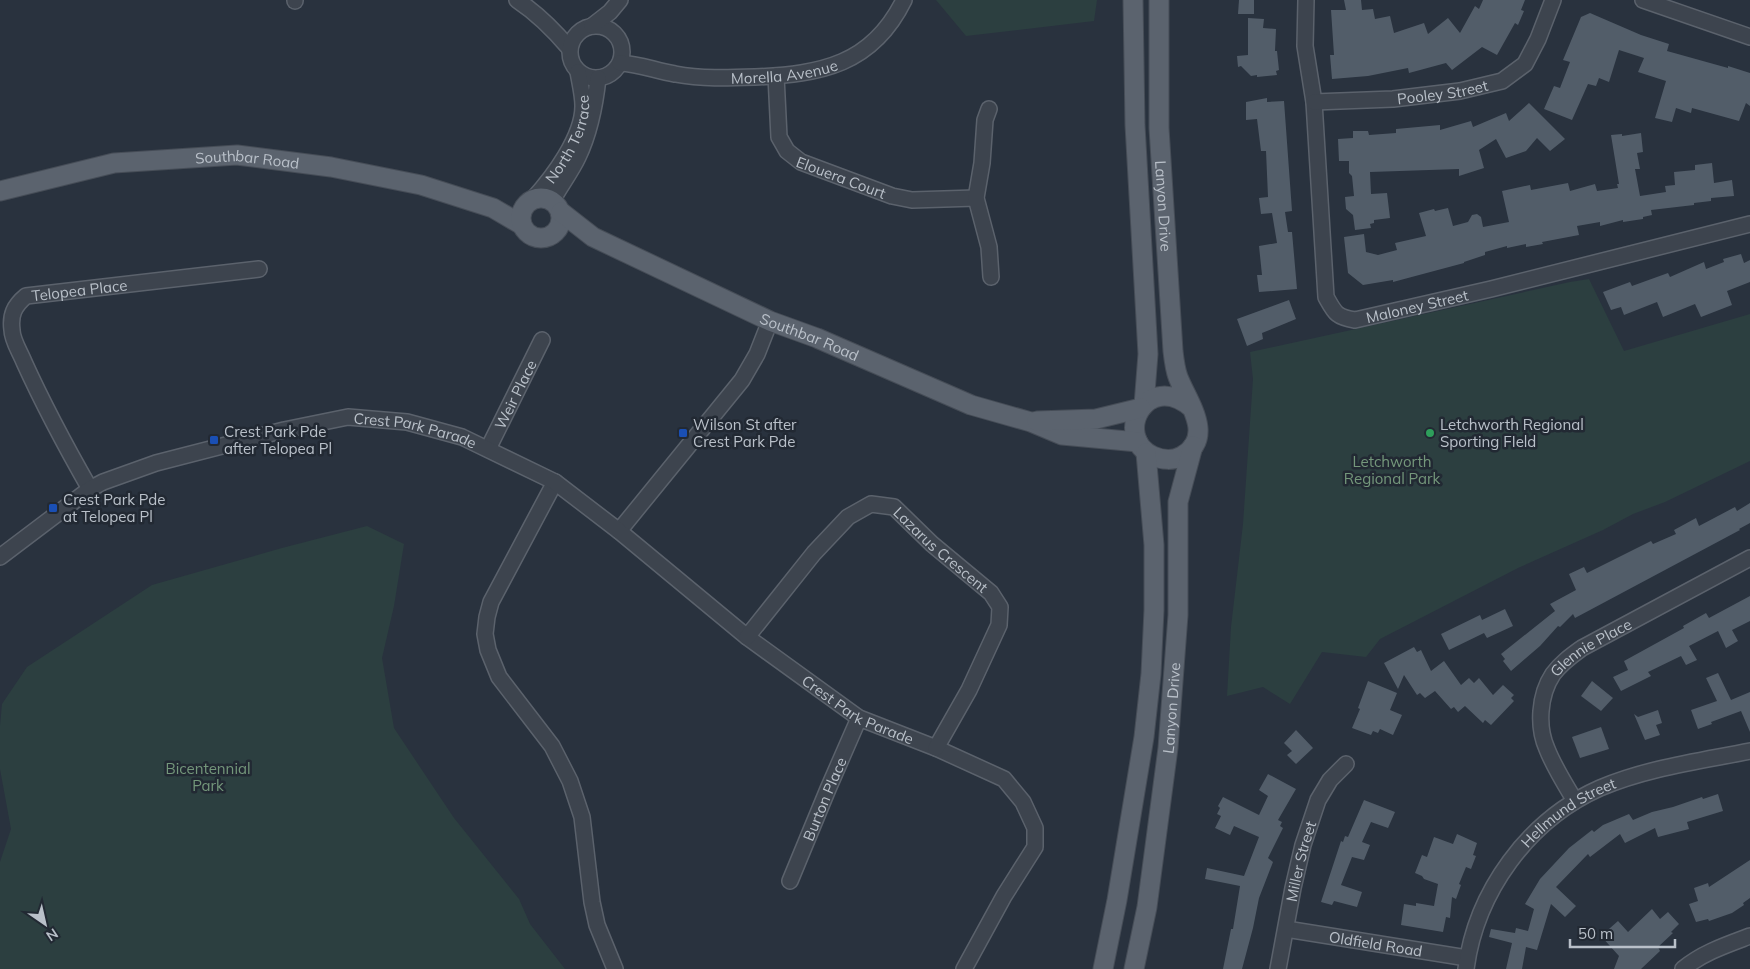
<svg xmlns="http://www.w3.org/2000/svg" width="1750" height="969" font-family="Mulish,sans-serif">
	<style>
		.green { fill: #2c3f40 }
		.building { fill: #525d69 }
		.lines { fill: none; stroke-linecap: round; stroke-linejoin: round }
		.minor-casing { stroke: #5b626c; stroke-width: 18 }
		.major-casing { stroke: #464d57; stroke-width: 21 }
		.minor { stroke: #3d444e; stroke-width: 15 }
		.major { stroke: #5b636e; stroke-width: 19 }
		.transit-dot { fill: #1a4fb4; stroke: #222933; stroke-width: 2 }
		.leisure-dot { fill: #2e9e5b; stroke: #222933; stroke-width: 2 }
		.labels { text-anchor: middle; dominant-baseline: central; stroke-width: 5; stroke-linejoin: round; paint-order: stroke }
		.street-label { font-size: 15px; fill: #b9c0c9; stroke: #222933 }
		.poi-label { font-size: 15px; fill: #b9c0c9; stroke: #222933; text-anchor: start }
		.park-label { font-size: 15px; fill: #74977b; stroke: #222933 }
	</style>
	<rect width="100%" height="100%" fill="#29323e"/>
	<!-- green -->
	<g class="green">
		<polygon points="936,0 1097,0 1094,21 966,36"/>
		<polygon points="1589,279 1624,351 1750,314 1750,461 1665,502 1633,514 1603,530 1518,568 1380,639 1366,657 1322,652 1290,704 1263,687 1227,696 1231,627 1243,524 1253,379 1250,352 1570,282"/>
		<polygon points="367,526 404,544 394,606 382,658 394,728 454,818 519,899 530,924 565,969 0,969 0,862 11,829 0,769 0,726 2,704 27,667 152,585 282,548"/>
	</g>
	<!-- building -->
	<g class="building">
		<polygon points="1239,0 1254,0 1254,14 1238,14"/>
		<polygon points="1344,0 1361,0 1362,10 1373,9 1375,19 1390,16 1394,33 1424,23 1428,34 1448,18 1460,33 1475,6 1479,9 1483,0 1525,0 1521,10 1524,11 1518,25 1515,23 1497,55 1482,47 1452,70 1446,63 1409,73 1408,68 1368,76 1332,79 1330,55 1334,55 1331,10 1346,10"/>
		<polygon points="1590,13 1641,35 1669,44 1667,51 1728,68 1728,66 1750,73 1750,106 1746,103 1739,121 1692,108 1691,113 1676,108 1672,122 1655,118 1666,81 1638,72 1644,58 1619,50 1609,82 1599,78 1596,86 1588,84 1572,120 1544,109 1554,86 1560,88 1570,62 1563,60 1581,17"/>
		<polygon points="1248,18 1264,19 1263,28 1276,29 1275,51 1277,51 1279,70 1276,71 1277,75 1257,77 1257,75 1251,76 1241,66 1238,67 1237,56 1248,55"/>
		<polygon points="1267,98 1267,102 1284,101 1292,211 1285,212 1288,232 1292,232 1297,289 1259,292 1257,275 1262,275 1259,246 1277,243 1272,213 1261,214 1259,198 1268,197 1266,151 1261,151 1257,119 1246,120 1246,102"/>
		<polygon points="1529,103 1565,139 1550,151 1537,138 1526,151 1506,158 1496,139 1479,150 1484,168 1459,176 1459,169 1370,172 1371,194 1387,193 1390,218 1374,220 1374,223 1370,224 1371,228 1355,230 1353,215 1346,209 1345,197 1354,196 1352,176 1349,173 1349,161 1339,161 1338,139 1353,138 1353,131 1368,131 1369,135 1396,133 1396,129 1440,125 1440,130 1471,121 1473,127 1506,113 1509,121"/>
		<polygon points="1641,133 1643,152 1637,153 1640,169 1635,169 1640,196 1666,192 1665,186 1675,185 1674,172 1695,170 1695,165 1712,163 1714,183 1732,180 1734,196 1711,198 1711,201 1694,203 1694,205 1651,210 1652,215 1643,217 1643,219 1623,222 1623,220 1600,226 1600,222 1577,226 1579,235 1542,242 1543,244 1526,247 1526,244 1507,248 1507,246 1485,252 1485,255 1464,262 1464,263 1393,282 1393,280 1363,285 1348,273 1344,237 1364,234 1366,252 1378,255 1397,250 1395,243 1426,236 1419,213 1434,209 1435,211 1448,208 1453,226 1468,222 1472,215 1477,214 1481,217 1483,227 1509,222 1502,191 1530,185 1531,190 1568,183 1570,191 1595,184 1597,191 1618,188 1617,184 1619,184 1611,135 1622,134 1622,136"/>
		<polygon points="1741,254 1744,263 1750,260 1750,282 1727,291 1732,305 1701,317 1695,304 1663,317 1657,302 1624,315 1621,307 1611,310 1603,292 1630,282 1632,286 1668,273 1670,277 1704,262 1706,269 1724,262 1723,259"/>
		<polygon points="1289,300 1296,319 1262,333 1263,339 1247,346 1237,319"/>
		<polygon points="1750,503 1750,523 1739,529 1740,530 1575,618 1573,614 1560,627 1558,626 1540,646 1511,671 1503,661 1505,659 1501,654 1555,611 1550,604 1576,590 1569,574 1584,567 1587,573 1651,541 1653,544 1676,534 1674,530 1696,518 1699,526 1735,507 1737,511"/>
		<polygon points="1750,596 1750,621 1732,630 1738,641 1726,648 1718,631 1689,646 1697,660 1686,665 1681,656 1648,672 1651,676 1621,691 1613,677 1628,670 1624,661 1684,628 1683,626 1706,613 1709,618"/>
		<polygon points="1505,609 1513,626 1487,638 1484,633 1449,650 1441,634 1480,615 1482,620"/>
		<polygon points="1414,647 1417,652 1421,650 1431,671 1444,661 1461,685 1469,678 1474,683 1479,678 1493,695 1503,685 1514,695 1511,698 1514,701 1491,725 1485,720 1483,723 1465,706 1458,712 1454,707 1451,709 1435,691 1425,698 1420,693 1417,695 1404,675 1398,689 1384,663"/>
		<polygon points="1718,673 1731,700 1750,692 1750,732 1741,711 1711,722 1712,724 1698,729 1691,710 1717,701 1706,678"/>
		<polygon points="1368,681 1397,693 1390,710 1402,715 1393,735 1380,729 1378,733 1373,731 1371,735 1352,728 1360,709 1358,708"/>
		<polygon points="1592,681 1613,698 1601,711 1581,696"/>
		<polygon points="1658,710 1662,723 1656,725 1660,735 1645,740 1634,714 1638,717"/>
		<polygon points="1601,727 1609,749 1580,758 1572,737"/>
		<polygon points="1296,730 1313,748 1296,764 1287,755 1292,751 1284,743"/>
		<polygon points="1268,774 1296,789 1278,820 1282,822 1280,826 1283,828 1268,858 1273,862 1259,898 1253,928 1242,969 1223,969 1231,929 1233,929 1240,886 1205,879 1207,868 1244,876 1259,837 1234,826 1230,835 1215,828 1221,816 1217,814 1220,808 1218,806 1223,797 1259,815 1268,796 1259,790"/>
		<polygon points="1718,794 1723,811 1687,822 1689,829 1658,837 1655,828 1625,843 1620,834 1590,857 1588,854 1556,887 1576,906 1565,917 1551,904 1537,950 1526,947 1522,969 1506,969 1512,943 1489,937 1491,929 1515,933 1516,928 1528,931 1534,909 1525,904 1540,879 1569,848 1592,830 1594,832 1603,825 1629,814 1633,820 1652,812 1673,807 1702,797 1703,799"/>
		<polygon points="1364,800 1395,812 1388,828 1371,822 1362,842 1370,845 1364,860 1352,857 1341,885 1362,892 1357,907 1334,901 1332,905 1321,902 1341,841 1343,842 1345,836 1348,837"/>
		<polygon points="1457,834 1477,843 1473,855 1476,856 1471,869 1466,867 1459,884 1461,885 1456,899 1452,897 1450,918 1446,917 1443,932 1401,925 1404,904 1416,906 1416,903 1434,906 1438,884 1424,879 1422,876 1415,873 1422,855 1427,857 1434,837 1453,844"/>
		<polygon points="1750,860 1750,898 1743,903 1744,905 1732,913 1709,921 1708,919 1696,922 1689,904 1698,901 1694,888 1708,883 1709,887"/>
		<polygon points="1652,909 1660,919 1668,912 1679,924 1671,932 1673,933 1658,947 1660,951 1641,969 1614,969 1619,956 1601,936 1618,921 1628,932"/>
	</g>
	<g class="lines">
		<!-- minor casing -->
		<g class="minor-casing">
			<g id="minor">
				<path d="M517,0C538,14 553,29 569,48"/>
				<path id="s1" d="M1306,0L1305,46L1314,102L1326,297C1335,313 1336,317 1355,320L1491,289L1750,224"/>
				<polyline points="1643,0 1750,37"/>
				<polyline points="295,1 295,0"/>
				<circle cx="596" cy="52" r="26"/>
				<polyline points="592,26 610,12 620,0"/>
				<path id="s2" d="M620,63C640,64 656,71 675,74C702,79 728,78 755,77C821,74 872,65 904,0"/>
				<path id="s3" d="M776,76L779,137L787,151L801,162L892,196L912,200L976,198"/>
				<path id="s4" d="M1314,102L1393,99L1460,91L1502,81L1525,64L1538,39L1553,0"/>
				<polyline points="989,109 985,120 982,163 976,198 989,247 991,277"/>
				<path id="s5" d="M533,199C553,177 583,137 583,106C583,95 580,83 578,72"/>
				<path d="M552,201C560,186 571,172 578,157C590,132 595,106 598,78"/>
				<path id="s6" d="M488,449L542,340"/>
				<polyline points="555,482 491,602 487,617 485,634 488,650 499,677 552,746 570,781 582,817 592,902 597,925 615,969"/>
				<path id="s7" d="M90,489C66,447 44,406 24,362C20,352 12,340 12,330C10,315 14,306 26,296L259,269"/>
				<polyline points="619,531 742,380 757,354 770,321"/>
				<path id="s8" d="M0,557L90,489L103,482L156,463L284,430L348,417L407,422L462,437L555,482L619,531L747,637L859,718L936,748L1004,779L1023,802L1035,828V847L1004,896L964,969"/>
				<path id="s9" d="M747,637L814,553L848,517L871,504L894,507L932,544L991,593L1000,607L999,625L969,690L936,748"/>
				<path id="s10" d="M1575,801C1565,784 1554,767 1547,749C1537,727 1539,695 1553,674C1561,663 1571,656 1582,648L1750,558"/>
				<path id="s11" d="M790,881L828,789L859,718"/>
				<path id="s12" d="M1286,929L1467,958"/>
				<path id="s13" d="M1278,969L1293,888L1303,845L1318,800L1330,780L1346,764"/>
				<path id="s14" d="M1466,969C1476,892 1528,820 1600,788C1647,768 1700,761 1750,751"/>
				<path d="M1683,969C1702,953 1726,945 1750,936"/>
			</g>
		</g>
		<!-- major casing -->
		<g class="major-casing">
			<g id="major">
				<polyline points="1133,0 1135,125 1148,354 1144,405"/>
				<path id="s15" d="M1159,0V128L1173,351C1174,360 1175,369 1178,377C1187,401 1216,437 1182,456C1173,461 1162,460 1153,456C1112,437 1146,369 1192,408"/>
				<path id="s16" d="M0,191L114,163L237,155L331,167L421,185L493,208L522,225"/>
				<circle cx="541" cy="218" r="20"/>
				<path id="s17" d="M561,212L593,237L770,321L817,338L971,405L1031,422L1062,435L1138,442"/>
				<polyline points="1037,421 1096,419 1141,408"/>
				<polyline points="1103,969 1117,900 1144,737 1151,674 1154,610 1154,545 1146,453"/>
				<path id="s18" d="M1134,969L1147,907L1168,748L1178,615V502L1193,446"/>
			</g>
		</g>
		<!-- minor -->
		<use href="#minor" class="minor"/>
		<!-- major -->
		<use href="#major" class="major"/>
	</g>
	<!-- markers -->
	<g class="transit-dot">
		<rect x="678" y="428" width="10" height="10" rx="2.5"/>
		<rect x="209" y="435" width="10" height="10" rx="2.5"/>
		<rect x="48" y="503" width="10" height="10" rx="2.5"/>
	</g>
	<circle class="leisure-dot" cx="1430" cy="433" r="5"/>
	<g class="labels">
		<!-- street labels -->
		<g class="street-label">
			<text stroke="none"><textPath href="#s2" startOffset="166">Morella Avenue</textPath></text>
			<text stroke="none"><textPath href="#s4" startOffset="129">Pooley Street</textPath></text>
			<text stroke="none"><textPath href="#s5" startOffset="71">North Terrace</textPath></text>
			<text stroke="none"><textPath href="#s16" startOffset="251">Southbar Road</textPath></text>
			<text stroke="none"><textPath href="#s3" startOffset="138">Elouera Court</textPath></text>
			<text stroke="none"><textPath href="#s15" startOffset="206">Lanyon Drive</textPath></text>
			<text stroke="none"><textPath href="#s7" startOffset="270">Telopea Place</textPath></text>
			<text stroke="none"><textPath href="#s1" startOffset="401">Maloney Street</textPath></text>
			<text stroke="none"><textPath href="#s17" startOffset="279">Southbar Road</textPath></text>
			<text stroke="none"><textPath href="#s6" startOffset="61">Weir Place</textPath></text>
			<text stroke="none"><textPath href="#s8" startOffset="450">Crest Park Parade</textPath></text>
			<text stroke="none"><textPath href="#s9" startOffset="270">Lazarus Crescent</textPath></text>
			<text stroke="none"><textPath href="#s10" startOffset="184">Glennie Place</textPath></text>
			<text stroke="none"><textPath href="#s8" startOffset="981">Crest Park Parade</textPath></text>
			<text stroke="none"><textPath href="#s18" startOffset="264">Lanyon Drive</textPath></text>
			<text stroke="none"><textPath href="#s11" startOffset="89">Burton Place</textPath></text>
			<text stroke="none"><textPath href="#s14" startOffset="195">Hellmund Street</textPath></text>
			<text stroke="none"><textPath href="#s13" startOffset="110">Miller Street</textPath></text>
			<text stroke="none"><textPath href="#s12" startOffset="91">Oldfield Road</textPath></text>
		</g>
		<!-- poi labels -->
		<g class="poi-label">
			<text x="693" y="424">Wilson St after<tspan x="693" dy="17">Crest Park Pde</tspan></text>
			<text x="1440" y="424">Letchworth Regional<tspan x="1440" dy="17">Sporting FIeld</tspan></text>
			<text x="224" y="431">Crest Park Pde<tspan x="224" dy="17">after Telopea Pl</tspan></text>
			<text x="63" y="499">Crest Park Pde<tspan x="63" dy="17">at Telopea Pl</tspan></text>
		</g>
		<!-- park labels -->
		<g class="park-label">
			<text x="1392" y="461">Letchworth<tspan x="1392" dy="17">Regional Park</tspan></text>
			<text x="208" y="768">Bicentennial<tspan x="208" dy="17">Park</tspan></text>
		</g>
	</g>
	<!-- north arrow -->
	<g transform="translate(45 924) rotate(146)" stroke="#222933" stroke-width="4" paint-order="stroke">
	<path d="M0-4L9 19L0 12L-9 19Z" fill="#b9c0c9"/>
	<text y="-8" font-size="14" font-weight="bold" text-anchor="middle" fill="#b9c0c9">N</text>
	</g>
	<!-- scale -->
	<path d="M1570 939v8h105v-8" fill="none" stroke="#b9c0c9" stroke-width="2.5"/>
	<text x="1578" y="939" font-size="15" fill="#b9c0c9" stroke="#222933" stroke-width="4" paint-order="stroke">50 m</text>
</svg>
